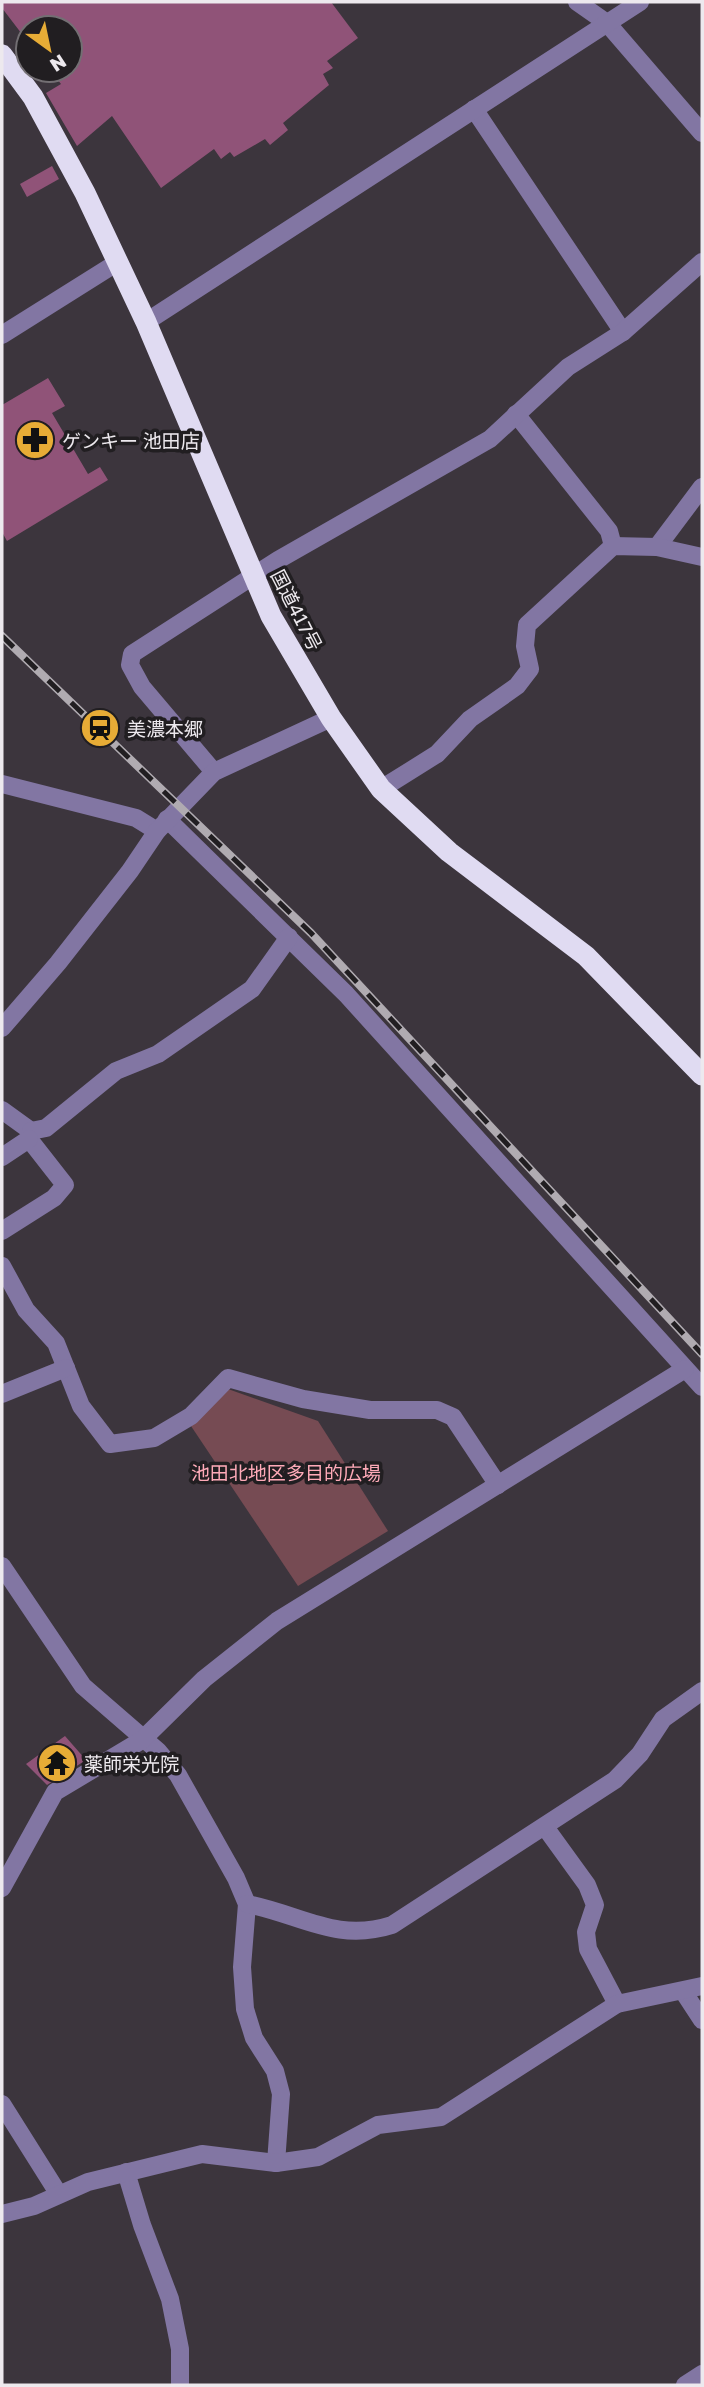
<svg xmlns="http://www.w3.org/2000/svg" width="704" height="2387" font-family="'Golos Text','Noto Sans JP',sans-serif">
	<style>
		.green { fill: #764b53 }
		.building { fill: #905378 }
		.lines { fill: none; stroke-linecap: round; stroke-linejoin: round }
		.minor { stroke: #8276a3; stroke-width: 18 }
		.highway { stroke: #e0dbf2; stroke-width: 21 }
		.rail-casing { stroke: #b0abb1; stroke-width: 8 }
		.rail { stroke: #211e21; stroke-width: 5; stroke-dasharray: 16; stroke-linecap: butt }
		.labels { text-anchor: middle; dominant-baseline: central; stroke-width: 7; stroke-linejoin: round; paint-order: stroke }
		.poi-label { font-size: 19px; fill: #ede9ee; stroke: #211e21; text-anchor: start }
		.street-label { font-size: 19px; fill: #ede9ee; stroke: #211e21 }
		.park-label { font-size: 19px; fill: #feaab8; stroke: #211e21 }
	</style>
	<rect width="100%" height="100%" fill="#3c353d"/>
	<!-- green -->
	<polygon class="green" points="228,1389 318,1421 388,1531 298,1586 191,1426"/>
	<!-- building -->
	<g class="building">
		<polygon points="2,2 331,2 358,38 327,61 333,68 323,74 329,85 283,123 288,130 270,145 265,139 234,157 230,152 221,159 214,149 161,188 112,116 77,146 46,93 61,84 50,70 70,70 70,28 28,28 28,42 2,8"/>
		<polygon points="52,166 59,179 27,197 20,184"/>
		<polygon points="48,378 65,406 52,413 88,474 100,467 108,480 7,541 2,532 2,405"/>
		<polygon points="65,1736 86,1760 47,1785 26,1764"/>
	</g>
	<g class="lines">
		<!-- minor -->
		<g class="minor">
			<polyline points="577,2 607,23 702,133"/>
			<polyline points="474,109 623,332"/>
			<polyline points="146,322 640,2"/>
			<polyline points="2,335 118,262"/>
			<polyline points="516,414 609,531 613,546"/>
			<polyline points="657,547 702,487"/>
			<polyline points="214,772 142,687 130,665 132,654 278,560 490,439 568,367 623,332 702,262"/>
			<polyline points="2,784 136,818 157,831"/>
			<polyline points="381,789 437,754 470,719 517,686 530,669 525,646 527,625 613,546 657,547 702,557"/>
			<polyline points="167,819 346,994 702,1387"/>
			<polyline points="2,1028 58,963 130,871 157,831 214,772 331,718"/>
			<polyline points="2,1110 31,1131 29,1139 65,1185 54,1198 2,1231"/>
			<polyline points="31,1131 46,1128 116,1071 158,1054 252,989 289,937"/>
			<polyline points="2,1157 29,1139"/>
			<polyline points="2,1266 26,1310 56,1343 81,1406 110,1444 154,1438 191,1416 228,1378 303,1399 370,1410 437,1410 453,1417 498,1485"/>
			<polyline points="2,1394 66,1368"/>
			<polyline points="2,1566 83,1686 158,1751 178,1775 236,1878 247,1904 242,1967 245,2009 254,2038 275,2071 281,2094 276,2163"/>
			<polyline points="545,1827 587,1885 595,1905 586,1932 588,1949 617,2004"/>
			<polyline points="2,1888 55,1792 142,1740 204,1679 277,1621 685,1369"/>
			<path d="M247,1904C300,1914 336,1943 392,1925L615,1780L640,1754L663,1719L702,1691"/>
			<polyline points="683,1991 702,2020"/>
			<polyline points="2,2104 58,2193"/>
			<polyline points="126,2172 142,2225 170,2299 180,2349 180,2385"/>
			<polyline points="2,2214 34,2206 88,2182 202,2154 276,2163 318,2157 378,2125 441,2117 617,2004 702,1986"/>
			<polyline points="685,2385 702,2374"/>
		</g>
		<!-- highway -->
		<polyline class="highway" points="2,55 33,97 85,193 146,322 271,616 331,718 381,789 449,852 586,956 702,1075"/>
		<!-- rail casing -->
		<g class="rail-casing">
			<polyline id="rail" points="2,636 311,933 702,1354"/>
		</g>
		<!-- rail -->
		<use href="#rail" class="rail"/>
	</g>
	<!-- icons -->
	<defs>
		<g id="pharmacy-disc" transform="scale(2.0125)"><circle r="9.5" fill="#e7ac36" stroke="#211e21"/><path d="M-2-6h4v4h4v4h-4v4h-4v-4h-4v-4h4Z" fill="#111"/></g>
		<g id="station-disc" transform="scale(2.0125)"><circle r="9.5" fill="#e7ac36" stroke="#211e21"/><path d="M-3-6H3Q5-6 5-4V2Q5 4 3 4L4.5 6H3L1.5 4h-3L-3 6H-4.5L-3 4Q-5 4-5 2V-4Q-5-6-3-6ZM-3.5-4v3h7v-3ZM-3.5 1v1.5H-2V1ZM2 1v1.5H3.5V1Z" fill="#111"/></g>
		<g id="temple-disc" transform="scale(2.0125)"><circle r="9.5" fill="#e7ac36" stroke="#211e21"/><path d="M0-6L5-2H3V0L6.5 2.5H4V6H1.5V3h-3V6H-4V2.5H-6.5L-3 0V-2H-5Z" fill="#111"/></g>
	</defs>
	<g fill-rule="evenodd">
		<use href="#pharmacy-disc" x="35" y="440"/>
		<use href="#station-disc" x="100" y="728"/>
		<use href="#temple-disc" x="57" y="1763"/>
	</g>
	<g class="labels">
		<!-- poi labels -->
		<g class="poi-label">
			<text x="62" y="440">ゲンキー 池田店</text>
			<text x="127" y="728">美濃本郷</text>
			<text x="84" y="1763">薬師栄光院</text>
		</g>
		<!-- street labels -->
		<g class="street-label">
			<text transform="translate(297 610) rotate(63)">国道417号</text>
		</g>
		<!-- park labels -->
		<g class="park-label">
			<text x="286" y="1472">池田北地区多目的広場</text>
		</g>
	</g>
	<!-- border -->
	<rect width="704" height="2387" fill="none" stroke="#ede9ee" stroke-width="7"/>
	<!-- north arrow -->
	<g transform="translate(49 49) rotate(147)"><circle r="33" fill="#211e21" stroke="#736f73" stroke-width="2"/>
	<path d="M0-5L12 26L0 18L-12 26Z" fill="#e7ac36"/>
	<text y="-10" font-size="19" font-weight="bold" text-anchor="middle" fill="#ede9ee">N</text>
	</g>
</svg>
